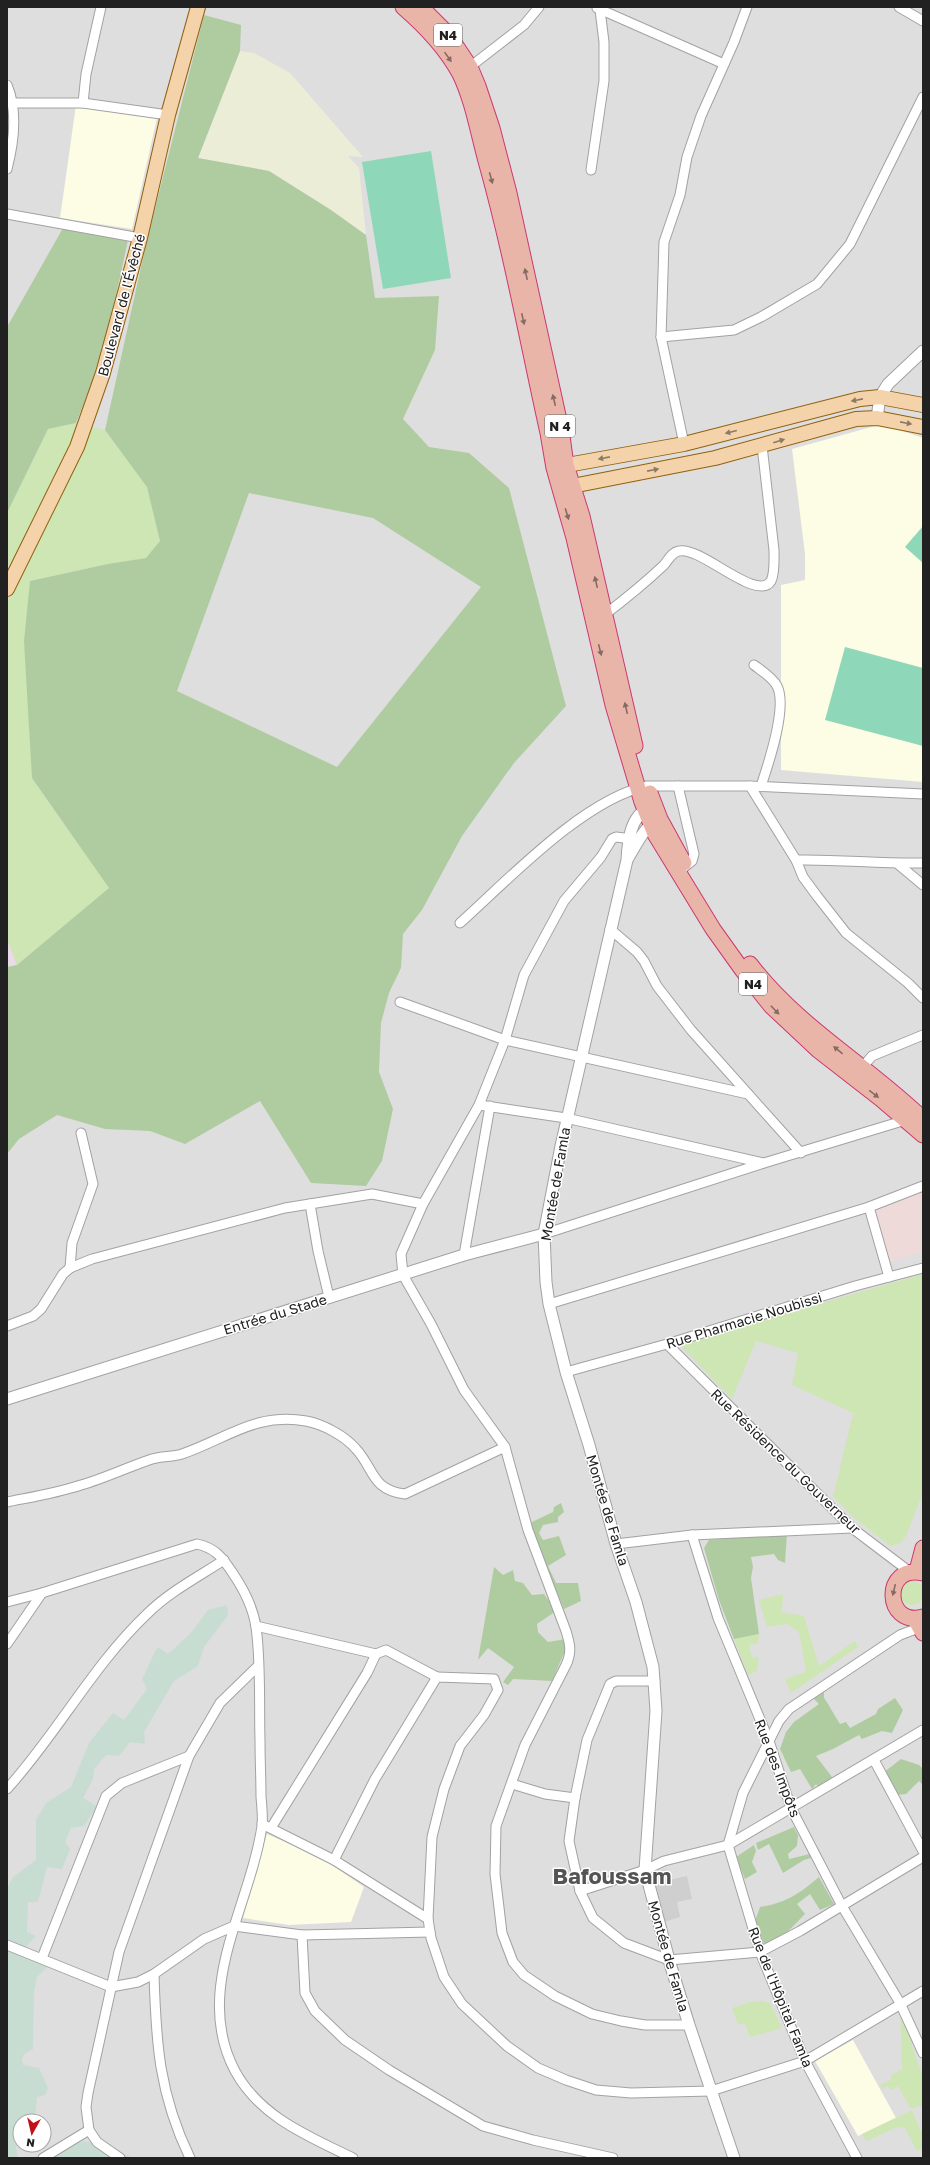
<svg xmlns="http://www.w3.org/2000/svg" width="930" height="2165" font-family="'Golos Text',sans-serif">
	<style>
		.residential { fill: #dfdede; fill-rule: evenodd }
		.commercial { fill: #efdada }
		.industrial { fill: #e9dbe7 }
		.education { fill: #fdfce5 }
		.religious { fill: #cfcfcf }
		.farmland { fill: #ecedd6 }
		.grass { fill: #cee5b4 }
		.forest { fill: #afcca1; fill-rule: evenodd }
		.wetland { fill: #c7ddd2 }
		.pitch { fill: #8ed8b9 }
		.lines { fill: none; stroke-linecap: round; stroke-linejoin: round }
		.minor-casing { stroke: #a2a2a2; stroke-width: 11 }
		.tertiary-casing { stroke: #a2a2a2; stroke-width: 13 }
		.primary-casing { stroke: #90610e; stroke-width: 16 }
		.trunk-casing { stroke: #cc3870; stroke-width: 17 }
		.minor { stroke: #fff; stroke-width: 9 }
		.tertiary { stroke: #fff; stroke-width: 11 }
		.primary { stroke: #f4d2aa; stroke-width: 14 }
		.trunk { stroke: #eab5a9; stroke-width: 15 }
		.oneway { fill: #866b65 }
		.oneway2 { fill: #8a7a66 }
		.labels { text-anchor: middle; dominant-baseline: central; stroke-width: 3; stroke-linejoin: round; paint-order: stroke }
		.shield { fill: #fff; stroke: #646464; stroke-width: 1 }
		.shield-label { font-size: 13px; font-weight: bold; fill: #212121 }
		.street-label { font-size: 14px; fill: #212121; stroke: #fff }
		.town-label { font-size: 22px; font-weight: bold; fill: #545454; stroke: #fff }
	</style>
	<rect width="100%" height="100%" fill="#f0ede8"/>
	<!-- residential -->
	<path class="residential" d="M7,7H923V2158H7ZM20,2121H44V2145H20Z"/>
	<!-- commercial -->
	<polygon class="commercial" points="923,1186 923,1252 890,1262 872,1203"/>
	<!-- industrial -->
	<polygon class="industrial" points="7,939 17,965 7,967"/>
	<!-- education -->
	<g class="education">
		<polygon points="76,105 157,118 132,229 60,218"/>
		<polygon points="882,424 923,438 923,782 781,770 781,585 805,580 805,554 792,449"/>
		<polygon points="267,1834 322,1858 364,1887 351,1922 289,1925 243,1918"/>
		<polygon points="853,2040 896,2118 858,2136 815,2061"/>
	</g>
	<!-- religious -->
	<polygon class="religious" points="667,1869 669,1880 687,1876 692,1899 677,1902 680,1917 664,1922 652,1873"/>
	<!-- farmland -->
	<polygon class="farmland" points="240,51 254,53 290,73 363,157 348,156 359,168 366,235 331,210 269,171 198,158"/>
	<!-- grass -->
	<g class="grass">
		<polygon points="76,423 105,430 147,487 160,541 146,558 108,564 30,581 32,778 109,888 17,965 7,939 7,603 21,571 7,563 7,513 48,429"/>
		<polygon points="923,1274 923,1492 906,1536 901,1543 890,1546 853,1517 833,1497 853,1413 792,1385 798,1353 756,1341 732,1399 679,1344"/>
		<circle cx="912" cy="1593" r="12"/>
		<polygon points="783,1594 782,1612 804,1616 819,1666 855,1641 858,1647 791,1693 785,1679 806,1672 799,1632 787,1624 767,1627 759,1600"/>
		<polygon points="759,1634 758,1644 749,1645 752,1658 759,1657 757,1671 748,1675 734,1639"/>
		<polygon points="762,2001 770,2003 782,2028 750,2037 745,2024 738,2024 732,2008 750,2002"/>
		<polygon points="900,2003 916,2058 923,2077 923,2105 911,2109 898,2086 891,2090 887,2086 882,2089 880,2085 891,2080 891,2075 902,2069"/>
		<polygon points="912,2110 920,2130 923,2129 923,2148 917,2151 905,2128 897,2127 867,2141 862,2134"/>
	</g>
	<!-- forest -->
	<g class="forest">
		<path d="M204,15L241,25L240,51L198,158L269,171L331,210L366,235L375,298L439,296L435,350L403,419L429,447L469,453L509,488L566,706L514,763L462,836L422,910L403,934L401,968L389,993L381,1023L379,1072L393,1109L382,1161L366,1186L311,1183L260,1101L185,1144L150,1131L105,1129L57,1115L19,1139L7,1154V967L17,965L109,888L32,778L24,641L30,581L108,564L146,558L160,541L147,487L105,430L147,240ZM249,493L373,518L481,587L337,767L177,691Z"/>
		<path d="M63,228L128,240C115,302 101,365 76,423L48,429L7,513V327Z"/>
		<polygon points="561,1503 564,1512 558,1517 558,1522 543,1525 539,1533 543,1540 559,1536 566,1555 548,1566 556,1583 578,1583 581,1601 564,1609 530,1527 532,1522 553,1512 554,1507"/>
		<polygon points="787,1533 785,1563 778,1560 774,1554 751,1557 753,1567 751,1578 759,1634 734,1639 719,1600 704,1548 709,1540"/>
		<polygon points="494,1567 503,1575 513,1570 515,1581 523,1583 532,1595 544,1594 556,1611 537,1624 538,1632 548,1642 566,1639 567,1646 552,1681 513,1679 508,1685 503,1682 514,1667 488,1648 478,1660"/>
		<path d="M824,1686V1698C830,1706 834,1715 840,1724L846,1722L850,1728L876,1714L878,1709L895,1698L903,1710L892,1733L882,1731L862,1739L859,1735L833,1749L816,1756L832,1777L820,1789L816,1784L812,1789L800,1769L791,1772L780,1749L786,1732L794,1722L819,1704L810,1695Z"/>
		<polygon points="901,1759 919,1765 923,1769 923,1785 919,1781 906,1794 897,1795 883,1773"/>
		<polygon points="794,1827 798,1835 797,1846 788,1854 789,1859 810,1854 811,1858 804,1860 783,1873 769,1844 758,1850 756,1843"/>
		<polygon points="754,1845 756,1851 752,1862 757,1872 745,1879 736,1857"/>
		<path d="M819,1877L834,1904L820,1910L810,1894L797,1904L805,1914C793,1926 781,1941 764,1944L755,1921L760,1907C786,1903 799,1894 819,1877Z"/>
	</g>
	<!-- wetland -->
	<g class="wetland">
		<path d="M227,1605L228,1615L204,1647L198,1666L174,1681L144,1732L145,1744L130,1742L119,1756L106,1755L94,1769L93,1779L83,1798L97,1806L84,1826L71,1828L65,1842L70,1849L62,1869L47,1867L38,1902H28L27,1932L36,1936L24,1949L48,1966L37,1977L34,1991L33,2049L24,2054L22,2059L23,2065L39,2068L48,2088L45,2095L37,2097L35,2121H20V2142L16,2147L18,2158H7V1889L13,1877L36,1860V1820L46,1803L71,1787L89,1743L113,1713L124,1720L147,1689L142,1679C148,1669 151,1657 158,1647L168,1654L191,1633L208,1610Z"/>
		<polygon points="84,2141 113,2149 134,2158 51,2158 64,2149"/>
	</g>
	<!-- pitch -->
	<g class="pitch">
		<polygon points="431,151 451,278 383,289 362,162"/>
		<polygon points="923,526 923,563 905,547"/>
		<polygon points="845,647 923,668 923,746 825,720"/>
	</g>
	<g class="lines">
		<!-- minor casing -->
		<g class="minor-casing">
			<g id="minor">
				<polyline points="899,7 923,21"/>
				<polyline points="597,8 724,64"/>
				<polyline points="466,70 524,25 539,7"/>
				<path d="M7,85C18,111 14,142 7,169"/>
				<polyline points="14,103 83,103 168,115"/>
				<polyline points="83,103 86,74 101,7"/>
				<polyline points="591,170 604,81 604,42 600,10"/>
				<polyline points="7,214 140,238"/>
				<polyline points="661,337 734,330 761,317 817,284 850,244 923,97"/>
				<polyline points="684,444 661,337 664,242 680,195 687,157 701,116 734,42 747,7"/>
				<path d="M603,616C624,600 645,583 664,565C669,559 672,552 679,551C701,546 757,603 771,581C775,573 774,559 774,550L762,446"/>
				<path d="M754,665C762,671 772,677 777,686C788,707 768,765 761,786"/>
				<polyline points="678,786 694,854 692,861 682,869"/>
				<polyline points="750,786 796,860 803,877 817,896 846,933 908,983 923,998"/>
				<path d="M633,843L624,838L616,837L612,839L601,857L564,901L524,975L505,1040L479,1105L423,1204L401,1254L403,1275L431,1324L464,1390L505,1447L528,1530L566,1631C570,1644 572,1652 566,1665L525,1745L496,1826L495,1874L502,1933L513,1962L524,1975L555,1996L592,2014L621,2021L645,2025H689"/>
				<path d="M796,860C838,859 881,864 923,863"/>
				<polyline points="898,864 923,885"/>
				<path d="M460,923C508,880 584,799 647,786H750L923,794"/>
				<polyline points="610,929 637,952 644,961 657,986 691,1030 801,1153"/>
				<polyline points="400,1002 505,1040 748,1094"/>
				<polyline points="859,1071 872,1056 923,1035"/>
				<polyline points="479,1105 566,1118 763,1163"/>
				<polyline points="310,1204 318,1251 329,1297"/>
				<polyline points="869,1207 889,1277"/>
				<polyline points="544,1234 764,1163 909,1119"/>
				<polyline points="464,1255 490,1106"/>
				<polyline points="70,1268 72,1243 93,1184 81,1133"/>
				<polyline points="549,1304 869,1207 923,1186"/>
				<polyline points="7,1326 33,1316 41,1309 63,1274 70,1268 92,1259 285,1208 372,1194 423,1204"/>
				<polyline points="667,1344 852,1528 910,1572"/>
				<polyline points="566,1372 667,1344 855,1286 923,1268"/>
				<path d="M7,1502C32,1497 57,1493 81,1485C105,1478 128,1467 152,1459C162,1456 173,1457 182,1454C226,1439 256,1412 306,1421C323,1424 345,1436 356,1449C374,1468 371,1490 405,1494L505,1447"/>
				<polyline points="692,1535 718,1618 769,1741 791,1808 842,1906 900,2003 923,2053"/>
				<polyline points="616,1544 692,1535 852,1528"/>
				<path d="M7,1602L42,1593L197,1544C215,1548 222,1557 232,1572C243,1588 253,1607 256,1627C261,1662 259,1704 260,1741C260,1760 261,1778 261,1797C262,1807 263,1817 262,1826C250,1907 192,1990 235,2071C260,2117 308,2136 353,2158"/>
				<polyline points="256,1626 376,1654 367,1673 271,1828"/>
				<polyline points="7,1644 42,1593"/>
				<polyline points="376,1654 386,1650 437,1677"/>
				<polyline points="655,1681 616,1681 610,1684 587,1740 575,1798 569,1841 580,1891 593,1918 624,1943 669,1960 760,1952 800,1931 923,1857"/>
				<polyline points="874,1760 923,1851"/>
				<polyline points="512,1784 545,1794 575,1798"/>
				<path d="M7,1789C57,1734 93,1665 147,1614C169,1592 198,1577 224,1560"/>
				<polyline points="262,1824 334,1860 428,1919 431,1938 444,1977 462,2004 507,2046 538,2068 566,2080 596,2090 631,2093 711,2091 805,2061 923,1991"/>
				<polyline points="334,1860 375,1779 437,1677 494,1679 498,1690 484,1715 460,1746 444,1789 432,1837 428,1919"/>
				<polyline points="580,1891 645,1870 664,1861 728,1845 923,1730"/>
				<polyline points="302,1935 305,1993 315,2011 345,2040 389,2070 483,2126 533,2140 613,2158"/>
				<polyline points="7,1945 111,1987 138,1982 154,1974 204,1939 234,1926 302,1935 430,1932"/>
				<polyline points="42,1958 106,1796 122,1783 189,1756"/>
				<path d="M154,1974C156,2043 159,2094 190,2158"/>
				<polyline points="89,2130 86,2107 88,2093 119,1952 189,1756 220,1703 258,1666"/>
				<polyline points="43,2158 89,2130 97,2142 120,2158"/>
				<polyline points="857,2158 805,2061 760,1952 728,1845 743,1793 779,1721 789,1709 900,1635 921,1627"/>
			</g>
		</g>
		<!-- tertiary casing -->
		<g class="tertiary-casing">
			<g id="tertiary">
				<polyline points="877,418 880,397 888,384 923,351"/>
				<path d="M650,807C630,816 628,841 627,860L561,1146L544,1234L546,1282L549,1304L566,1372L589,1445L616,1544L636,1602L653,1667L656,1711L645,1870L669,1960L689,2025L734,2158"/>
				<path d="M628,858C636,845 643,829 656,821"/>
				<polyline points="7,1399 464,1255 544,1234"/>
			</g>
		</g>
		<!-- primary casing -->
		<g class="primary-casing">
			<g id="primary">
				<polyline points="556,467 684,444 860,399 880,397 923,405"/>
				<polyline points="562,488 715,458 856,419 877,418 923,427"/>
				<polyline points="7,589 77,447 103,373 140,238 168,115 198,7"/>
			</g>
		</g>
		<!-- trunk casing -->
		<g class="trunk-casing">
			<g id="trunk">
				<path d="M403,7C425,26 446,48 460,74C473,101 478,132 486,161C511,250 528,343 548,433L554,468L574,538L613,705L642,802L655,834L713,929L743,971L771,1006L818,1050L881,1099L923,1135"/>
				<polyline points="421,7 445,31 456,46 470,67 478,86 492,128 509,193 561,429 566,465 582,516 635,746"/>
				<polyline points="650,793 660,819 684,863"/>
				<path d="M750,964C799,1028 866,1064 923,1119"/>
				<polyline points="917,1571 923,1548"/>
				<path d="M923,1573C882,1563 884,1628 923,1617"/>
				<polyline points="915,1619 923,1633"/>
			</g>
		</g>
		<!-- minor -->
		<use href="#minor" class="minor"/>
		<!-- tertiary -->
		<use href="#tertiary" class="tertiary"/>
		<!-- primary -->
		<use href="#primary" class="primary"/>
		<!-- trunk -->
		<use href="#trunk" class="trunk"/>
	</g>
	<!-- one-way arrows -->
	<defs><path id="oneway-solid" d="M-6-.8H1V-3.2L6.5 0L1 3.2V.8H-6Z"/></defs>
	<g class="oneway">
		<use href="#oneway-solid" transform="translate(448 57) rotate(55)"/>
		<use href="#oneway-solid" transform="translate(491 178) rotate(75)"/>
		<use href="#oneway-solid" transform="translate(526 274) rotate(-102)"/>
		<use href="#oneway-solid" transform="translate(523 319) rotate(77)"/>
		<use href="#oneway-solid" transform="translate(554 400) rotate(-103)"/>
		<use href="#oneway-solid" transform="translate(567 514) rotate(73)"/>
		<use href="#oneway-solid" transform="translate(596 582) rotate(-103)"/>
		<use href="#oneway-solid" transform="translate(600 650) rotate(76)"/>
		<use href="#oneway-solid" transform="translate(626 708) rotate(-103)"/>
		<use href="#oneway-solid" transform="translate(775 1010) rotate(46)"/>
		<use href="#oneway-solid" transform="translate(838 1050) rotate(-141)"/>
		<use href="#oneway-solid" transform="translate(874 1094) rotate(37)"/>
		<use href="#oneway-solid" transform="translate(894 1590) rotate(103)"/>
	</g>
	<g class="oneway2">
		<use href="#oneway-solid" transform="translate(857 400) rotate(169)"/>
		<use href="#oneway-solid" transform="translate(906 423) rotate(11)"/>
		<use href="#oneway-solid" transform="translate(731 432) rotate(166)"/>
		<use href="#oneway-solid" transform="translate(779 441) rotate(-17)"/>
		<use href="#oneway-solid" transform="translate(604 458) rotate(169)"/>
		<use href="#oneway-solid" transform="translate(653 470) rotate(-11)"/>
	</g>
	<g class="labels">
		<!-- shield labels -->
		<g class="shield">
			<rect x="434" y="24" width="28" height="22" rx="3"/>
			<rect x="545" y="415" width="30" height="22" rx="3"/>
			<rect x="739" y="973" width="28" height="22" rx="3"/>
		</g>
		<g class="shield-label">
			<text x="448" y="35">N4</text>
			<text x="560" y="426">N 4</text>
			<text x="753" y="984">N4</text>
		</g>
		<!-- street labels -->
		<g class="street-label">
			<text transform="translate(121 305) rotate(-75)">Boulevard de l'Évêché</text>
			<text transform="translate(555 1184) rotate(-80)">Montée de Famla</text>
			<text transform="translate(275 1314) rotate(-17)">Entrée du Stade</text>
			<text transform="translate(744 1320) rotate(-17)">Rue Pharmacie Noubissi</text>
			<text transform="translate(786 1461) rotate(44)">Rue Résidence du Gouverneur</text>
			<text transform="translate(608 1510) rotate(73)">Montée de Famla</text>
			<text transform="translate(778 1768) rotate(69)">Rue des Impôts</text>
			<text transform="translate(669 1956) rotate(74)">Montée de Famla</text>
			<text transform="translate(781 1997) rotate(68)">Rue de l'Hôpital Famla</text>
		</g>
		<!-- town labels -->
		<g class="town-label">
			<text x="612" y="1875">Bafoussam</text>
		</g>
	</g>
	<!-- border -->
	<rect width="930" height="2165" fill="none" stroke="#212121" stroke-width="16"/>
	<!-- north arrow -->
	<g transform="translate(32 2133) rotate(188)"><circle r="19" fill="#ffffff" stroke="#a6a6a6"/>
	<path d="M0-3L7 15L0 10L-7 15Z" fill="#c01218"/>
	<text y="-6" font-size="11" font-weight="bold" text-anchor="middle" fill="#212121">N</text>
	</g>
</svg>
